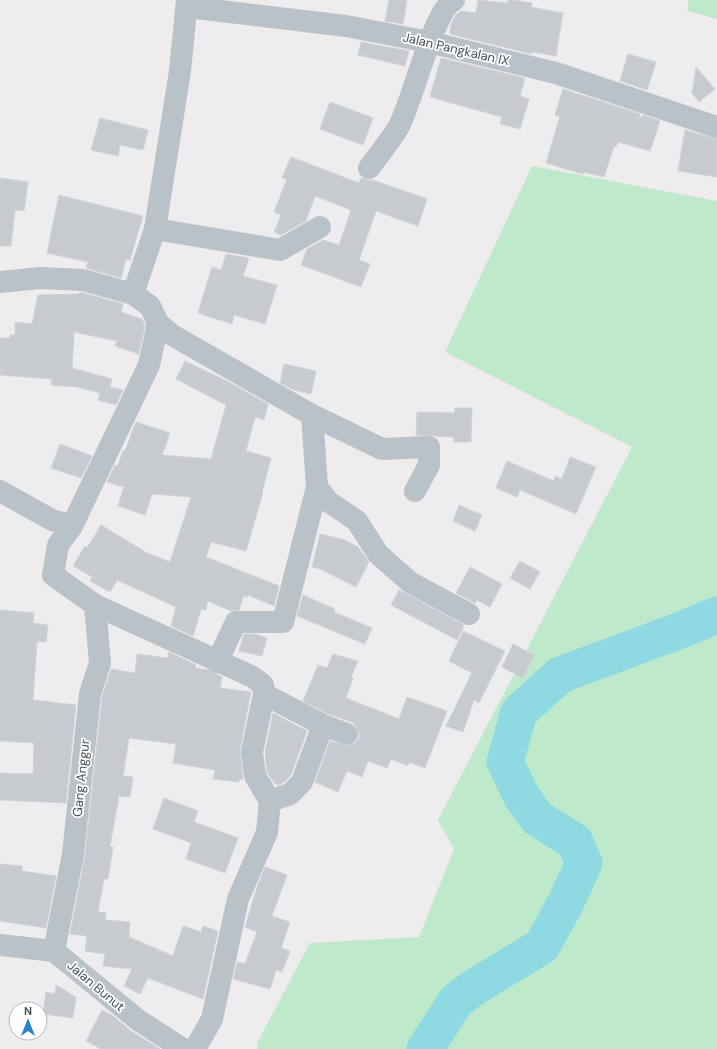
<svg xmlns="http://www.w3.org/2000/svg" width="717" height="1049" font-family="'DM Sans',sans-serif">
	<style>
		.green { fill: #bee9ca }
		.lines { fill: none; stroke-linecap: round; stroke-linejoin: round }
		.river { stroke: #8fdae2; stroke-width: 37 }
		.building { fill: #c7cacf; stroke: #d1d3d7 }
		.street { stroke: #b9c2c8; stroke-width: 22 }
		.labels { text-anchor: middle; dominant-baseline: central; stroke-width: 3.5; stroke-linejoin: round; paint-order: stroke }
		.street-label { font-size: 13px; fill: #475158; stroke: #fff }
	</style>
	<rect width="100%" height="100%" fill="#efeced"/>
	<!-- green -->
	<g class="green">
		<polygon points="689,0 717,0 717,19 687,11"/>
		<polygon points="532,166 717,201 717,1049 257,1049 257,1043 310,943 419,937 454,849 438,820 632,447 445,352"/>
	</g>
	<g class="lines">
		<!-- river -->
		<polyline class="river" points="425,1049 456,1001 473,988 542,946 565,904 584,863 575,842 537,818 522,797 505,762 519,712 560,675 681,630 717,615"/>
	</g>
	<!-- building -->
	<g class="building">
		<polygon points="389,0 407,0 403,24 385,21"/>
		<polygon points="478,0 507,3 508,0 513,0 532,3 531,7 563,13 556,56 533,52 532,54 450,34 451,24 456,15 461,11 476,13"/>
		<polygon points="361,42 409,51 405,66 358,55"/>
		<polygon points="628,54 656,62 647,90 620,81"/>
		<polygon points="441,58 525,78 520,96 529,99 520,129 500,124 502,117 430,97"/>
		<polygon points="696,67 715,89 699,102 692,93"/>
		<polygon points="563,89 640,114 639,119 643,115 660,121 650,151 618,142 616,147 614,146 604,177 584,172 583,174 546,163 560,116 555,115"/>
		<polygon points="330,102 373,118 363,145 320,129"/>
		<polygon points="100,118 148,130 143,150 120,145 118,156 91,150"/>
		<polygon points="685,130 717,139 717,177 678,171"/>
		<polygon points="291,157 359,183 361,178 367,180 373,180 427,199 418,226 376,211 359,260 370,264 361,287 301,265 307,249 323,240 339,245 351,210 315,196 306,221 281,235 274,232 281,215 274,212 287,179 282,178"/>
		<polygon points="0,178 28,182 24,211 15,210 11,246 0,246"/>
		<polygon points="59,195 143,216 130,260 126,259 121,278 86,268 88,262 47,253"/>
		<polygon points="226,254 249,258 243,276 277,285 265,324 234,315 232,324 198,313 212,267 221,270"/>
		<polygon points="80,292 123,304 121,312 142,319 145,325 139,354 115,346 117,341 74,332 72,368 112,379 110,387 123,390 116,405 98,400 100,393 77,387 51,385 52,379 0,375 0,338 10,338 10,335 15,335 15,322 32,324 38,295 79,294"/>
		<polygon points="185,361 227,381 268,404 264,420 255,417 246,451 271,458 262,492 263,492 246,551 211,542 206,557 279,586 274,606 248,595 247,597 244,595 239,610 231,611 208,601 206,610 201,609 193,636 171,626 176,607 117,580 110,592 90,581 92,577 73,566 85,546 87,548 101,525 147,553 170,562 191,497 152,494 145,515 118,506 124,487 107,482 115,465 118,466 123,450 125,451 136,422 170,433 162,455 211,459 226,405 176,379"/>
		<polygon points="284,364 316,371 311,394 294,390 280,383"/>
		<polygon points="455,408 472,408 471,442 454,442 454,437 416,435 417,412 454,413"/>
		<polygon points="60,444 92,456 81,478 51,468"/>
		<polygon points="570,457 596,467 576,514 520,490 517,497 496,488 507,461 554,481 555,476 562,479"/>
		<polygon points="459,505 482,515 475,531 453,521"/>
		<polygon points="320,534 345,540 358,547 369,562 356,587 320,569 312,567"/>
		<polygon points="520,561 540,572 530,589 510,578"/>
		<polygon points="470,567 502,584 490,607 477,600 475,603 456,593"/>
		<polygon points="399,590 464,625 457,640 391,605"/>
		<polygon points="303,595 335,609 334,612 372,628 365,644 297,616"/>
		<polygon points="0,610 34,613 33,623 48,625 46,642 37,641 33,700 76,705 66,803 0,800 0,773 33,774 34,743 0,741"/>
		<polygon points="463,631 505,651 479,703 474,700 463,732 446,726 472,673 449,661"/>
		<polygon points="244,634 255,634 267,638 262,656 239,651"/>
		<polygon points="513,644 534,655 523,678 502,667"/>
		<polygon points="169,652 196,665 195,668 208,670 222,677 220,688 251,692 240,750 243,779 239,779 239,782 213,779 215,770 173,763 176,744 129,738 123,776 133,777 130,797 119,796 110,846 113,847 108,879 104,879 98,912 106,913 105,920 130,922 129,937 173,956 183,926 201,932 203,926 218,931 203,999 148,978 140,994 124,986 132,969 103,966 105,954 85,951 87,936 70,934 85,855 102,697 111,669 135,673 137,654 168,658"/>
		<polygon points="333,654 358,661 351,677 353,678 346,698 399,719 407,697 447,711 425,768 409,762 408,766 391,759 387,768 368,761 362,777 347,771 338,792 315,782 330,741 349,746 355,743 359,738 359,732 356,726 352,722 328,714 303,701 318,665 327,668"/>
		<polygon points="273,713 307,731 291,775 283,783 278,785 275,784 267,772 265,752"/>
		<polygon points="164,798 198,811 194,822 238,838 225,873 186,859 191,843 153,829"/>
		<polygon points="0,864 22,866 22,871 56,876 46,928 0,921"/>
		<polygon points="265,867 287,875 272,916 290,922 281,948 290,951 282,972 276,970 270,989 233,979 237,962 245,964 257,932 245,927 258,884"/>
		<polygon points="56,985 76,997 73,1018 43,1014 46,992 55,994"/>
		<polygon points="102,1010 112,1015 131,1031 160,1049 101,1049 86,1041"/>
	</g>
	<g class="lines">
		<!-- street -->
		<g class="street">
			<polyline points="187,0 180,71 155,229 133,294 150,306 158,323 149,365 72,526 58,545 53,575 95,605 253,677 263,685 264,694 252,752 255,776 270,801 267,832 238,899 212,1019 195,1049"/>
			<polyline points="187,7 346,26 429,42 556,73 717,127"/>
			<path d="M369,168C379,155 389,142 398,128C413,101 433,11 454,0"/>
			<polyline points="155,229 280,250 320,227"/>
			<polyline points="0,282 40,278 83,280 133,294"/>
			<polyline points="158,323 172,335 312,415 382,449 429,447 429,465 415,491"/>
			<polyline points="317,487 329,502 357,521 378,554 411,583 469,614"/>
			<polyline points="0,491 52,520 72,526"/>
			<polyline points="217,662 236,622 283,622 317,487 312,415"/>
			<polyline points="264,694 323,725 347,734"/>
			<polyline points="270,801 290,794 302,782 323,725"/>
			<polyline points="0,945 54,951 138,1020 183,1049"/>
			<polyline points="54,951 73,854 90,694 100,663 95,605"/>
		</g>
	</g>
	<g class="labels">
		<!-- street labels -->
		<g class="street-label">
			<text transform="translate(456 49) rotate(13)">Jalan Pangkalan IX</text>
			<text transform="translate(81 778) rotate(-84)">Gang Anggur</text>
			<text transform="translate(96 986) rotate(40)">Jalan Bunut</text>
		</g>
	</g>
	<!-- north arrow -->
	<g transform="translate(28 1021)"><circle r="19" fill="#ffffff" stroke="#b5b9bc"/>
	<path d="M0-3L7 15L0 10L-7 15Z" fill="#2a83cb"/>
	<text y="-6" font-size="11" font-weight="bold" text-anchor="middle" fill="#475158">N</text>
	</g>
</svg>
